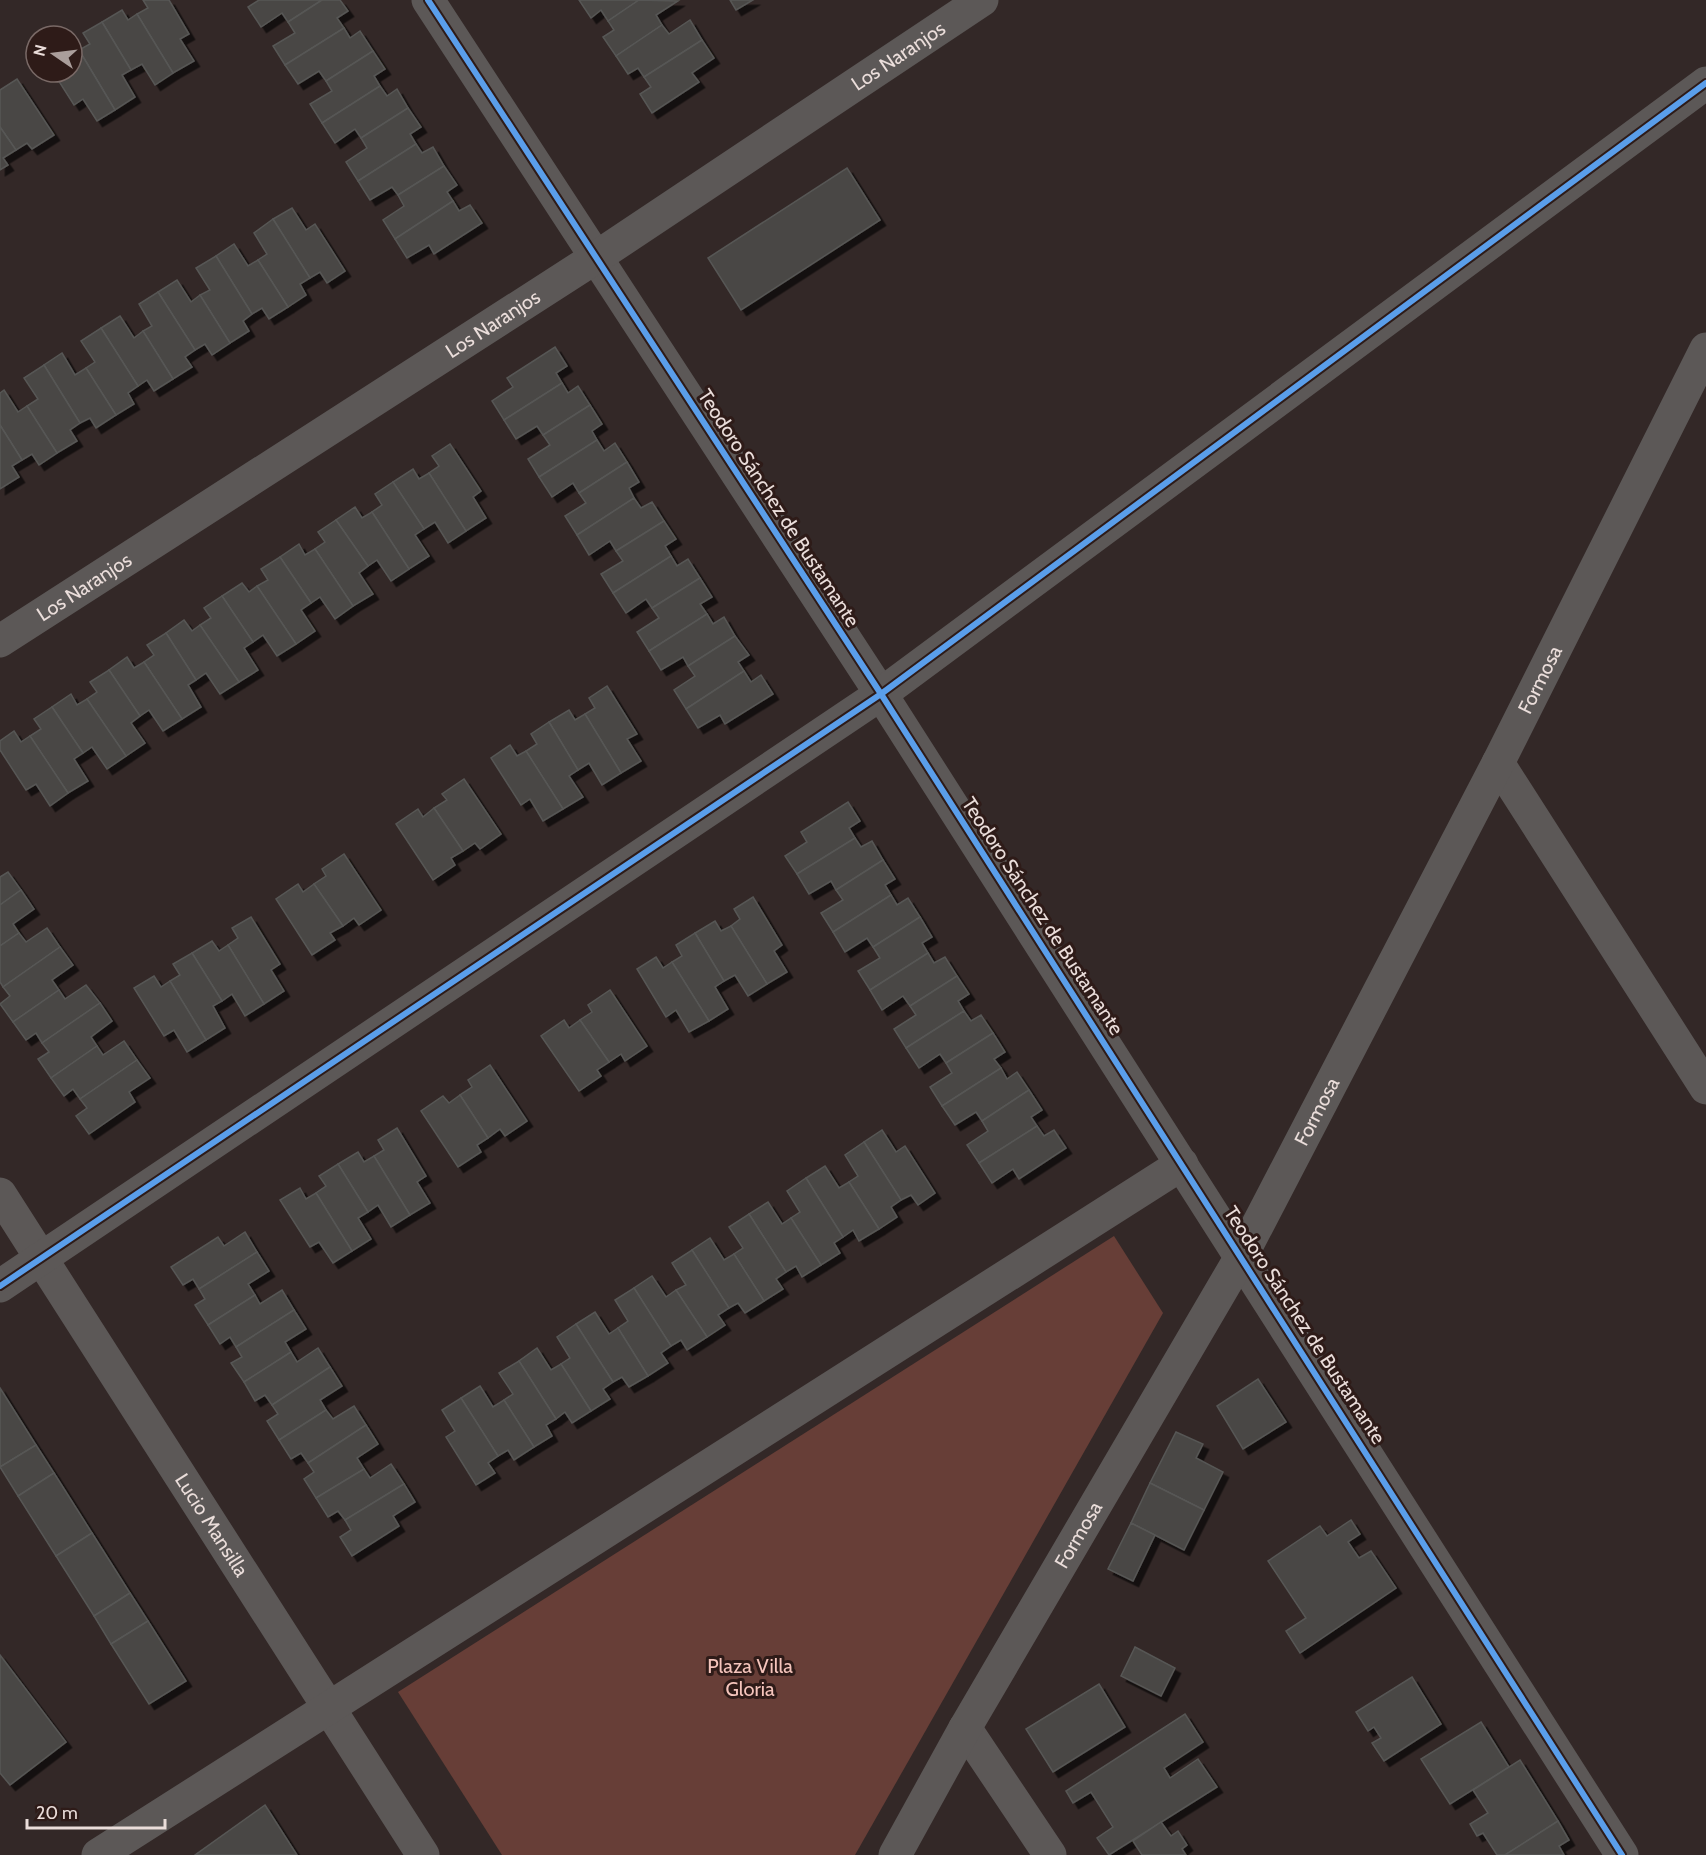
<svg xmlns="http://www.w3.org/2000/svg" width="1706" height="1855" font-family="Cabin,sans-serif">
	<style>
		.green { fill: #673e37 }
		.building { fill: #494745; stroke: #575755; stroke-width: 1.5; filter: url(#shadow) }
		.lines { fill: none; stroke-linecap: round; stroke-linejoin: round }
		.minor { stroke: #5c5857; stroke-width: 33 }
		.cycleway-casing { stroke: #2e1b18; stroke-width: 10 }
		.cycleway { stroke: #5a9eea; stroke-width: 6 }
		.labels { text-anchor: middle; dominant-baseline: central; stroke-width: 6; stroke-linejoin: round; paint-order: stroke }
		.street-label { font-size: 20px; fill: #eaddda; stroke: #2e1b18 }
		.park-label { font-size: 20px; fill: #f5c5bc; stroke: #2e1b18 }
	</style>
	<defs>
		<filter id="shadow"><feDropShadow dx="5.5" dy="5.5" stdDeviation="0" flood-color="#0009"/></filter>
	</defs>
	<rect width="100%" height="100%" fill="#332827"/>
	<!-- green -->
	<polygon class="green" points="1114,1236 1163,1313 855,1855 502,1855 398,1692"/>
	<!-- building -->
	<g class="building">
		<polygon points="143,0 169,0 189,34 180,39 194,61 173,73 137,14 148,8"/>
		<polygon points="259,0 322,0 288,22 282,13 261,27 248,7"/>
		<polygon points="322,0 340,0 348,11 337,18 344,28 285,65 273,46 295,33 288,22"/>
		<polygon points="579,0 639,0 608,21 601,10 591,18"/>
		<polygon points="639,0 678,1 656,15 662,25 616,56 603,37 614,30 608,21"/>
		<polygon points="730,0 753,0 736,10"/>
		<polygon points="122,10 128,20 137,14 173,73 155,85 142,64 131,70 102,22"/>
		<polygon points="690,20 702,40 644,77 638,68 628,74 616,56 662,25 669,34"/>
		<polygon points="102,22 131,70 122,75 135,97 115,110 79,50 90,44 83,33"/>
		<polygon points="344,28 350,38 360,31 373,51 326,81 319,71 298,84 285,65"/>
		<polygon points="702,40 714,58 692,73 699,82 652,113 640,94 651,87 644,77"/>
		<polygon points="79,50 115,110 97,121 83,99 74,105 53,72 72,72 72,55"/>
		<polygon points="373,51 385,69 374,76 380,86 322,123 310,104 332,91 326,81"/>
		<polygon points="17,79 54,135 32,149 27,143 16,150 0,127 0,90"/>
		<polygon points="380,86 387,96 397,89 408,108 361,138 355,129 335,143 322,123"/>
		<polygon points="408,108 421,127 410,134 416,144 358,181 346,162 367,148 361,138"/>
		<polygon points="0,127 16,150 3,158 8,165 0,170"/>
		<polygon points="416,144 422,153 433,147 444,166 398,195 392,187 370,200 358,181"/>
		<polygon points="444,166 457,185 447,192 453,201 395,239 383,220 404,206 398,195"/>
		<polygon points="847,168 880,220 741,310 708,258"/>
		<polygon points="453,201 459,211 470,205 482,223 434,254 429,245 407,258 395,239"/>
		<polygon points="292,208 306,230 315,224 345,271 327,283 320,272 310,278 273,219"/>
		<polygon points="273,219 310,278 300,284 306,295 288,307 258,260 267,254 254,233"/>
		<polygon points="234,244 248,266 258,260 288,307 269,319 262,308 252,314 216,256"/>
		<polygon points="216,256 252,314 243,321 249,331 230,343 200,295 210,290 196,268"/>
		<polygon points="177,280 191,302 200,295 230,343 212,355 205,344 195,350 158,292"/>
		<polygon points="158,292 195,350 185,357 192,367 173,379 143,331 152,326 139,304"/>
		<polygon points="120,316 134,338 143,331 173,379 154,391 147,380 138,386 101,328"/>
		<polygon points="101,328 138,386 128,393 134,404 116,415 86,368 95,362 81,341"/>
		<polygon points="555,347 567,366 556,373 562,383 504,420 492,401 513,387 507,378"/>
		<polygon points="62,353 75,375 86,368 116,415 96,428 90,418 80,423 44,365"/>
		<polygon points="44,365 80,423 70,430 77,441 57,453 27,406 38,399 24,378"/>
		<polygon points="562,383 568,393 578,386 590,405 543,435 537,426 516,439 504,420"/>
		<polygon points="4,390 18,412 27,406 57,453 39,465 32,454 22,460 0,425 0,393"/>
		<polygon points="590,405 602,424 592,431 597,440 539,477 528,459 550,445 543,435"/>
		<polygon points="0,425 22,460 12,466 19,477 0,489"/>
		<polygon points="597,440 604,451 615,443 627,462 579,493 573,483 552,497 539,477"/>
		<polygon points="450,444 481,491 473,497 486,518 466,531 429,473 439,466 432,456"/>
		<polygon points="627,462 639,482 629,488 634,498 577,535 565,516 586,503 579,493"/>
		<polygon points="413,469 419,479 429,473 466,531 448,543 435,522 424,529 393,482"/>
		<polygon points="393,482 424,529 415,535 429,556 409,569 372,512 382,505 375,494"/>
		<polygon points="634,498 641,508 652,502 664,521 616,551 610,541 589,555 577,535"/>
		<polygon points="355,507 362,518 372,512 409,569 391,581 377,560 368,566 336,520"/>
		<polygon points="336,520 368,566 359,573 373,594 353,606 315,549 325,542 318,532"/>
		<polygon points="664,521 676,539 665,546 671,556 613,593 601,574 623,561 616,551"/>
		<polygon points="299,544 305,555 315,549 353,606 335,619 320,597 311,603 280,557"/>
		<polygon points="671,556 677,566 688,559 700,578 652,608 646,599 626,613 613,593"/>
		<polygon points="280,557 311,603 301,610 315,631 296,644 257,586 268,580 261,569"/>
		<polygon points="700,578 712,597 700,604 707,614 649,651 637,632 659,618 652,608"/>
		<polygon points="242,583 249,592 257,586 296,644 277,656 263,635 253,642 222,596"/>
		<polygon points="222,596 253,642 244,648 258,670 239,682 200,625 211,618 204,608"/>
		<polygon points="707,614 713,624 724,617 735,636 688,666 683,657 661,670 649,651"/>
		<polygon points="184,620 192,631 200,625 239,682 220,694 206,673 196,680 166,633"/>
		<polygon points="166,633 196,680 188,685 201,707 182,719 144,662 154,655 147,645"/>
		<polygon points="735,636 749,655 738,662 744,671 686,709 674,690 695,676 688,666"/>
		<polygon points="127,657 134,668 144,662 182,719 163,731 149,710 140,716 109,670"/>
		<polygon points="109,670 140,716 131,723 145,743 126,756 87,699 97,692 90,682"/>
		<polygon points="744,671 751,682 761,675 773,694 725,724 720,715 698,728 686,709"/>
		<polygon points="607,686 637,734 627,739 641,761 621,773 585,714 595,708 589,698"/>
		<polygon points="71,694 77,705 87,699 126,756 107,769 92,747 83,753 52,707"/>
		<polygon points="52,707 83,753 74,759 88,781 68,793 30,736 41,729 34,719"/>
		<polygon points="569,710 575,720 585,714 621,773 602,785 589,763 578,770 549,722"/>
		<polygon points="549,722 578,770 569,776 583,797 563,809 526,751 537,744 531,734"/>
		<polygon points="14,731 21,742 30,736 68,793 50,806 36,784 26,790 0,750 0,741"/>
		<polygon points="510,745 517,756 526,751 563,809 543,821 530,799 521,805 491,758"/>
		<polygon points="464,779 501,834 480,849 475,843 463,851 434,808 447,800 442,794"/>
		<polygon points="848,802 860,821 849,828 855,838 797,874 785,856 807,842 801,832"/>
		<polygon points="434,808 463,851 451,858 455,865 433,880 396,824 418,809 423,817"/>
		<polygon points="855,838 861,847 872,841 883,860 836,890 831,881 809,894 797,874"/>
		<polygon points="344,854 381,910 359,925 354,918 343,926 314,884 326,876 322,869"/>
		<polygon points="883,860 895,879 885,885 891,895 833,932 821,913 843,900 836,890"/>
		<polygon points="8,872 21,890 0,905 0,877"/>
		<polygon points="298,884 303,892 314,884 343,926 330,933 335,940 312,955 276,899"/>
		<polygon points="21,890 34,909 13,924 19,933 0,946 0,905"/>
		<polygon points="891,895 897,905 908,898 920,917 873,947 867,938 845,952 833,932"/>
		<polygon points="753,897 782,945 774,951 787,972 767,984 731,926 740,919 734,909"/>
		<polygon points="251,917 280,964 271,970 284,991 264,1004 228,945 238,938 232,928"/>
		<polygon points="920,917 932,937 922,943 928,953 870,990 858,971 880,958 873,947"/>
		<polygon points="715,921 721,931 731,926 767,984 748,996 735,975 724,981 695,933"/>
		<polygon points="47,928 60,947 3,987 0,982 0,946 19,933 26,942"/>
		<polygon points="695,933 724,981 715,987 728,1009 709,1021 672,962 682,956 676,945"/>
		<polygon points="212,941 219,951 228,945 264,1004 245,1016 232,994 222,1001 192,953"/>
		<polygon points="60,947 73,965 52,980 59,990 13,1022 0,1004 10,996 3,987"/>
		<polygon points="192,953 222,1001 213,1006 225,1028 206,1040 170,981 180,975 173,964"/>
		<polygon points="928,953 934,963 945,957 957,976 910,1006 903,996 882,1010 870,990"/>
		<polygon points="656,957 663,968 672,962 709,1021 689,1032 676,1010 666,1017 637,969"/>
		<polygon points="154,976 161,987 170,981 206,1040 187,1052 174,1030 164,1036 134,988"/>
		<polygon points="957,976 969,994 958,1001 964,1011 906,1048 894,1029 916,1015 910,1006"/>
		<polygon points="86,985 100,1003 42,1043 36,1033 26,1040 13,1022 59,990 65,999"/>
		<polygon points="610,990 647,1046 625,1061 621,1054 609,1062 580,1020 592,1012 588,1005"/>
		<polygon points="100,1003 112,1021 91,1037 97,1046 51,1078 38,1059 49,1052 42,1043"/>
		<polygon points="964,1011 971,1021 981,1015 993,1033 946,1063 940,1054 919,1068 906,1048"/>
		<polygon points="564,1020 569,1028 580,1020 609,1062 597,1070 601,1076 579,1091 541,1036"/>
		<polygon points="993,1033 1005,1052 994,1059 1001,1068 942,1106 930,1087 952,1073 946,1063"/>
		<polygon points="124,1041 137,1060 80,1099 73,1089 64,1096 51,1078 97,1046 103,1055"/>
		<polygon points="137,1060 150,1078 129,1092 135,1102 89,1134 76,1116 87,1108 80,1099"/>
		<polygon points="490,1065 527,1121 505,1136 500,1129 488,1138 460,1095 472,1087 468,1080"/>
		<polygon points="1001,1068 1007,1079 1017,1072 1029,1090 982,1121 976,1112 955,1125 942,1106"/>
		<polygon points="1029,1090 1042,1110 1031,1117 1037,1126 979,1163 967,1145 988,1131 982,1121"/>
		<polygon points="460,1095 488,1138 477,1145 481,1152 458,1167 421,1111 443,1096 449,1103"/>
		<polygon points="1037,1126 1044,1136 1054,1130 1066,1148 1019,1179 1013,1169 992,1183 979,1163"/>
		<polygon points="397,1128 426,1176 417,1182 430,1203 410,1215 374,1156 384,1150 378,1140"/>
		<polygon points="882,1130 896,1152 905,1146 935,1193 918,1205 911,1195 901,1200 864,1142"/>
		<polygon points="864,1142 901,1200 891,1207 897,1217 879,1229 849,1182 858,1176 845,1155"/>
		<polygon points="358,1152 364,1162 374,1156 410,1215 391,1227 378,1205 368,1212 338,1164"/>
		<polygon points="338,1164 368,1212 358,1218 371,1239 352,1251 316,1193 326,1186 319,1176"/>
		<polygon points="825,1166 839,1188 849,1182 879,1229 859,1241 853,1230 843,1237 806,1178"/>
		<polygon points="806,1178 843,1237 834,1243 840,1253 821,1265 791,1218 800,1212 787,1191"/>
		<polygon points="300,1188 306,1199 316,1193 352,1251 333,1263 319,1242 310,1247 280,1200"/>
		<polygon points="768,1202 782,1224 791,1218 821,1265 802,1277 796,1266 786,1272 749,1214"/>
		<polygon points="749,1214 786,1272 776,1279 783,1289 764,1301 734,1254 743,1248 729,1227"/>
		<polygon points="245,1232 257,1252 199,1289 193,1279 183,1285 171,1267 218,1237 224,1246"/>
		<polygon points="710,1238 724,1260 734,1254 764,1301 745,1313 738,1303 729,1308 692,1250"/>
		<polygon points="692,1250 729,1308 718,1315 725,1325 707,1337 676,1290 686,1285 672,1263"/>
		<polygon points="257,1252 269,1271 248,1284 255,1295 208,1325 195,1305 205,1299 199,1289"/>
		<polygon points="652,1276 666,1297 676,1290 707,1337 687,1350 681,1340 671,1346 634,1288"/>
		<polygon points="634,1288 671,1346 661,1353 668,1363 648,1376 618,1328 628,1321 615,1300"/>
		<polygon points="282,1290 294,1310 236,1347 230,1337 220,1344 208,1325 255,1295 260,1304"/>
		<polygon points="294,1310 306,1329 285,1342 291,1352 244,1382 231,1363 242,1357 236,1347"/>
		<polygon points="595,1312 609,1334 618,1328 648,1376 629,1387 622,1377 613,1382 576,1324"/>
		<polygon points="576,1324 613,1382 603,1389 610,1399 591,1411 561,1364 570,1358 557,1337"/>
		<polygon points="318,1348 330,1367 272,1405 265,1395 255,1401 244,1382 291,1352 297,1362"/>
		<polygon points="537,1348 551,1370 561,1364 591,1411 572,1423 565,1412 556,1419 519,1361"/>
		<polygon points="519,1361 556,1419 546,1425 552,1436 534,1447 504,1400 513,1394 499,1373"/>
		<polygon points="330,1367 342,1386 320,1400 326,1410 279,1440 267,1421 278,1414 272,1405"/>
		<polygon points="1258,1379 1286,1422 1243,1449 1217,1406"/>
		<polygon points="480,1386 493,1407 504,1400 534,1447 514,1460 508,1450 498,1456 461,1398"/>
		<polygon points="0,1388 36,1445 0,1467"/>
		<polygon points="461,1398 498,1456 488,1463 495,1473 476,1485 446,1437 455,1431 442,1410"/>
		<polygon points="354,1406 366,1425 308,1463 301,1453 291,1459 279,1440 326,1410 333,1419"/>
		<polygon points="366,1425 378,1444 357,1458 364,1469 316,1498 304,1479 314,1472 308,1463"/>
		<polygon points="1176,1432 1203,1444 1196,1458 1223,1472 1204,1510 1150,1483"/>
		<polygon points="36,1445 54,1473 18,1496 0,1467"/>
		<polygon points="391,1464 404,1484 345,1520 338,1511 328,1517 316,1498 364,1469 370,1478"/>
		<polygon points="54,1473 92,1533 56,1556 18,1496"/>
		<polygon points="1150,1483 1204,1510 1184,1550 1131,1523"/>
		<polygon points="404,1484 415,1502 393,1516 399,1526 352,1556 340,1537 351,1530 345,1520"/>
		<polygon points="1351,1520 1360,1534 1348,1542 1359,1558 1371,1551 1396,1588 1300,1653 1286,1631 1306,1618 1268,1561 1320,1526 1327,1536"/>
		<polygon points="1131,1523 1155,1535 1133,1581 1108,1569"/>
		<polygon points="92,1533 130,1593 94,1616 56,1556"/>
		<polygon points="130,1593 148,1621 111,1644 94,1616"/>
		<polygon points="148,1621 186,1681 149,1704 111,1644"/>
		<polygon points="1135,1647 1175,1668 1161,1696 1121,1676"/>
		<polygon points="0,1655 66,1742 10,1785 0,1773"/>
		<polygon points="1412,1677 1441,1724 1384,1761 1372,1743 1381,1738 1374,1727 1368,1731 1356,1712"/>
		<polygon points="1099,1684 1125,1727 1053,1772 1026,1729"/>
		<polygon points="1185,1714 1203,1742 1164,1768 1170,1778 1198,1759 1217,1787 1109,1855 1097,1838 1113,1827 1091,1792 1073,1803 1066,1791"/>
		<polygon points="1481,1722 1509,1767 1450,1804 1421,1759"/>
		<polygon points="1520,1760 1558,1821 1505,1855 1497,1855 1483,1833 1477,1836 1470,1824 1488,1813 1473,1790"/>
		<polygon points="265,1805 297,1855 195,1855"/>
		<polygon points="1558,1821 1569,1840 1559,1846 1564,1855 1505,1855"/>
		<polygon points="1161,1822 1171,1836 1178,1831 1187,1845 1182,1849 1186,1855 1142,1855 1133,1841"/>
	</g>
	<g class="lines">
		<!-- minor -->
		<g class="minor">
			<polyline points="428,0 881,694 1622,1855"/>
			<path id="s1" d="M0,641L595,258L982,0"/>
			<polyline points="1498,763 1706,1088"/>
			<path id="s2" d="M0,1194L423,1855"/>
			<polyline points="0,1286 881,694 1706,83"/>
			<polyline points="965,1728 1050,1855"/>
			<polyline points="98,1855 1182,1164"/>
			<path id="s3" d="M895,1855L965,1728L1242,1255L1498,763L1706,349"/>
		</g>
		<!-- cycleway casing -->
		<g class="cycleway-casing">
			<g id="cycleway">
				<polyline points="428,0 881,694 1622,1855"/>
				<polyline points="0,1286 881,694 1706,83"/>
			</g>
		</g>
		<!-- cycleway -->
		<use href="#cycleway" class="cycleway"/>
	</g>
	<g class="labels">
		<!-- street labels -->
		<g class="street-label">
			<text stroke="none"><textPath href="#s1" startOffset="1072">Los Naranjos</textPath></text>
			<text stroke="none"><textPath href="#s1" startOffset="586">Los Naranjos</textPath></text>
			<text transform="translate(779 508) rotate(57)">Teodoro Sánchez de Bustamante</text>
			<text stroke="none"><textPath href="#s1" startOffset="100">Los Naranjos</textPath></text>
			<text stroke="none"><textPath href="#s3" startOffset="1341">Formosa</textPath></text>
			<text transform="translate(1043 916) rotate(57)">Teodoro Sánchez de Bustamante</text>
			<text stroke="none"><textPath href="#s3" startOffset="855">Formosa</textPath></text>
			<text transform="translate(1305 1325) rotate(57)">Teodoro Sánchez de Bustamante</text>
			<text stroke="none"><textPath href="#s2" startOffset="393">Lucio Mansilla</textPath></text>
			<text stroke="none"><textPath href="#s3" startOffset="369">Formosa</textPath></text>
		</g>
		<!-- park labels -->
		<g class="park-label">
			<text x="750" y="1666">Plaza Villa<tspan x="750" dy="23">Gloria</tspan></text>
		</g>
	</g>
	<!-- north arrow -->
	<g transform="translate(54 54) rotate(284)"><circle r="28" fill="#2e1b18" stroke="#796966" stroke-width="1.5"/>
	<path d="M0-4.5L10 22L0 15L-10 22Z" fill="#aa9e9b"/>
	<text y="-9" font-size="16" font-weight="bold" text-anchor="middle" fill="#eaddda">N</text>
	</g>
	<!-- scale -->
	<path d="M27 1819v9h138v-9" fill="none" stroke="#eaddda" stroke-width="3"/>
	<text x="36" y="1819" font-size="18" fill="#eaddda" stroke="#2e1b18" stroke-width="4.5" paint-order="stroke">20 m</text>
</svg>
